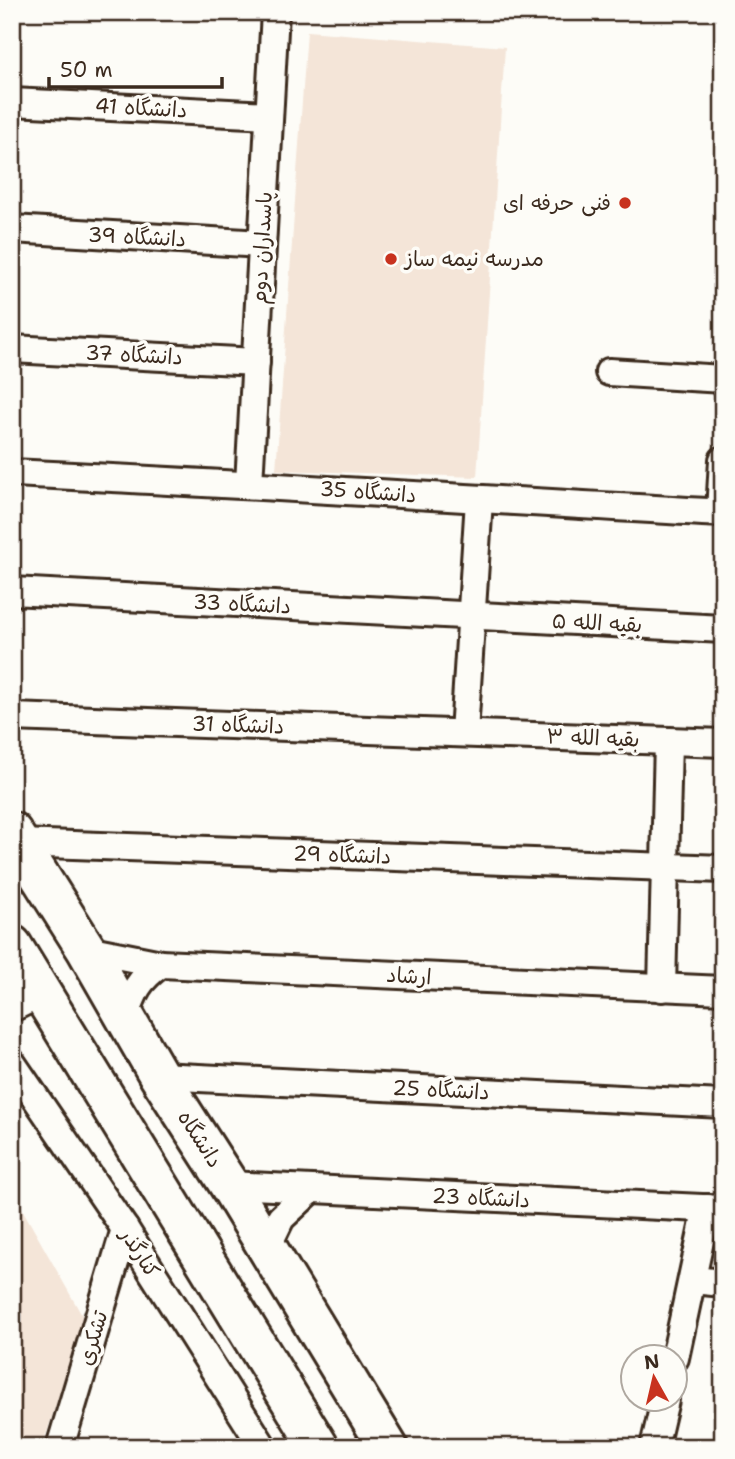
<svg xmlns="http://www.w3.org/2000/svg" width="735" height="1459" font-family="'Shantell Sans','Playpen Sans Arabic',sans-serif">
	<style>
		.built { fill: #f4e5d8 }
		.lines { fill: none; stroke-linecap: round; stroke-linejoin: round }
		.minor-casing { stroke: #3b2a1e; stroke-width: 32 }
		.primary-casing { stroke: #3b2a1e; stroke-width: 44 }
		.minor { stroke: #fdfcf7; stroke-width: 26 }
		.primary { stroke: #fdfcf7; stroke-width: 38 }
		.poi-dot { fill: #c8321e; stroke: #fdfcf7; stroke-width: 2.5 }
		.labels { text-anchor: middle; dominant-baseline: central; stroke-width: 7; stroke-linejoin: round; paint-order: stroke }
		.street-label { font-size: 21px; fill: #3b2a1e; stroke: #fdfcf7 }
		.poi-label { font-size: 21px; fill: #3b2a1e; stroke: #fdfcf7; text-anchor: end }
	</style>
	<rect width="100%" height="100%" fill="#fdfcf7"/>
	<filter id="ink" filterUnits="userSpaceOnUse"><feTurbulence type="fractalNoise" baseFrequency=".0143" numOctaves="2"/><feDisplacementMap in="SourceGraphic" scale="14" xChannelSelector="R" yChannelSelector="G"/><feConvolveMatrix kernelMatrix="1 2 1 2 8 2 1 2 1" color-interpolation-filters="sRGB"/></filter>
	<g filter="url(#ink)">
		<!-- built -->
		<g class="built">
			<polygon points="307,31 505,47 477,477 276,470"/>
			<polygon points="12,1191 84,1319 42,1447 12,1447"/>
		</g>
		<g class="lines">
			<!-- minor casing -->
			<g class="minor-casing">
				<g id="minor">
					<polyline points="12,102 269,115"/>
					<polyline points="12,229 262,244"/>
					<polyline points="12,349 256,362"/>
					<polyline points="609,372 723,379"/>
					<path d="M12,473C249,484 486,500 723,513"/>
					<polyline points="249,484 275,12"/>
					<polyline points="720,512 723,460"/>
					<polyline points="12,591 723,629"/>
					<polyline points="12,717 723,743"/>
					<polyline points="464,733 479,500"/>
					<polyline points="19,843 723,869"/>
					<polyline points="86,949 161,964 723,990"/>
					<polyline points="662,988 668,741"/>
					<polyline points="12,1008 42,993"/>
					<path d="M125,1017C134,991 138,980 161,964"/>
					<polyline points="12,1063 125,1229 263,1447"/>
					<polyline points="159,1076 723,1104"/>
					<polyline points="229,1185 723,1209"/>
					<polyline points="267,1247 281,1218 311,1190"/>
					<polyline points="693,1280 723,1283"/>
					<polyline points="675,1358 707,1208"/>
					<polyline points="60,1447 125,1229"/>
					<polyline points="654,1447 665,1400"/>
				</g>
			</g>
			<!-- primary casing -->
			<g class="primary-casing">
				<g id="primary">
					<polyline points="12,832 86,949 159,1076 229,1185 388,1447"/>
					<polyline points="12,945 319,1447"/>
				</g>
			</g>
			<!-- minor -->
			<use href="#minor" class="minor"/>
			<!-- primary -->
			<use href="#primary" class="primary"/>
		</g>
	</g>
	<!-- markers -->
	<g class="poi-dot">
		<circle cx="625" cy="203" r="7"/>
		<circle cx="391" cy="259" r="7"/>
	</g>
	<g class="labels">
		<!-- street labels -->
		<g class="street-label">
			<text transform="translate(141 108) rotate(3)">دانشگاه 41</text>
			<text transform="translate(137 237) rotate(3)">دانشگاه 39</text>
			<text transform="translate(262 248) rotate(-87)">پاسداران دوم</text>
			<text transform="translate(134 355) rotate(3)">دانشگاه 37</text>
			<text transform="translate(368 492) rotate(4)">دانشگاه 35</text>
			<text transform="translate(242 604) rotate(3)">دانشگاه 33</text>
			<text transform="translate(597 623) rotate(3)">بقیه الله ۵</text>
			<text transform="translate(238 725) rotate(2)">دانشگاه 31</text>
			<text transform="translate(593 738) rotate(2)">بقیه الله ۳</text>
			<text transform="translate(342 855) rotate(2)">دانشگاه 29</text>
			<text transform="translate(409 976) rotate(3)">ارشاد</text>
			<text transform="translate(441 1090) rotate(3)">دانشگاه 25</text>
			<text transform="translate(200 1139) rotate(57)">دانشگاه</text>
			<text transform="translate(481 1198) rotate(3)">دانشگاه 23</text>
			<text transform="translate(140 1253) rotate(58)">کنارگذر</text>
			<text transform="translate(93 1338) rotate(-73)">تشکری</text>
		</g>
		<!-- poi labels -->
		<g class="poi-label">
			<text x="611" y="203">فنی حرفه ای</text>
			<text x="405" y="259" text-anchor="start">مدرسه نیمه ساز</text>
		</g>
	</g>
	<!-- margin -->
	<rect width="735" height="1459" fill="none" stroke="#fdfcf7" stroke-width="42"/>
	<rect x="21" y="21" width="693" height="1417" fill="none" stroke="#3b2a1e" stroke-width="2.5" filter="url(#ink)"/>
	<!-- north arrow -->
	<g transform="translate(654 1378) rotate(352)"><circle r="33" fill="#fdfcf7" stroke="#afa8a0" stroke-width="2"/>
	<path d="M0-5L12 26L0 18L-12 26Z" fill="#c8321e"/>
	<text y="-10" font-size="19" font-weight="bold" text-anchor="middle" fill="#3b2a1e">N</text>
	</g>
	<!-- scale -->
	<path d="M49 77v10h173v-10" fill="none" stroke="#3b2a1e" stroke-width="3.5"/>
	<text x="60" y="77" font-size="21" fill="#3b2a1e" stroke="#fdfcf7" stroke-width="5" paint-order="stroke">50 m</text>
</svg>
